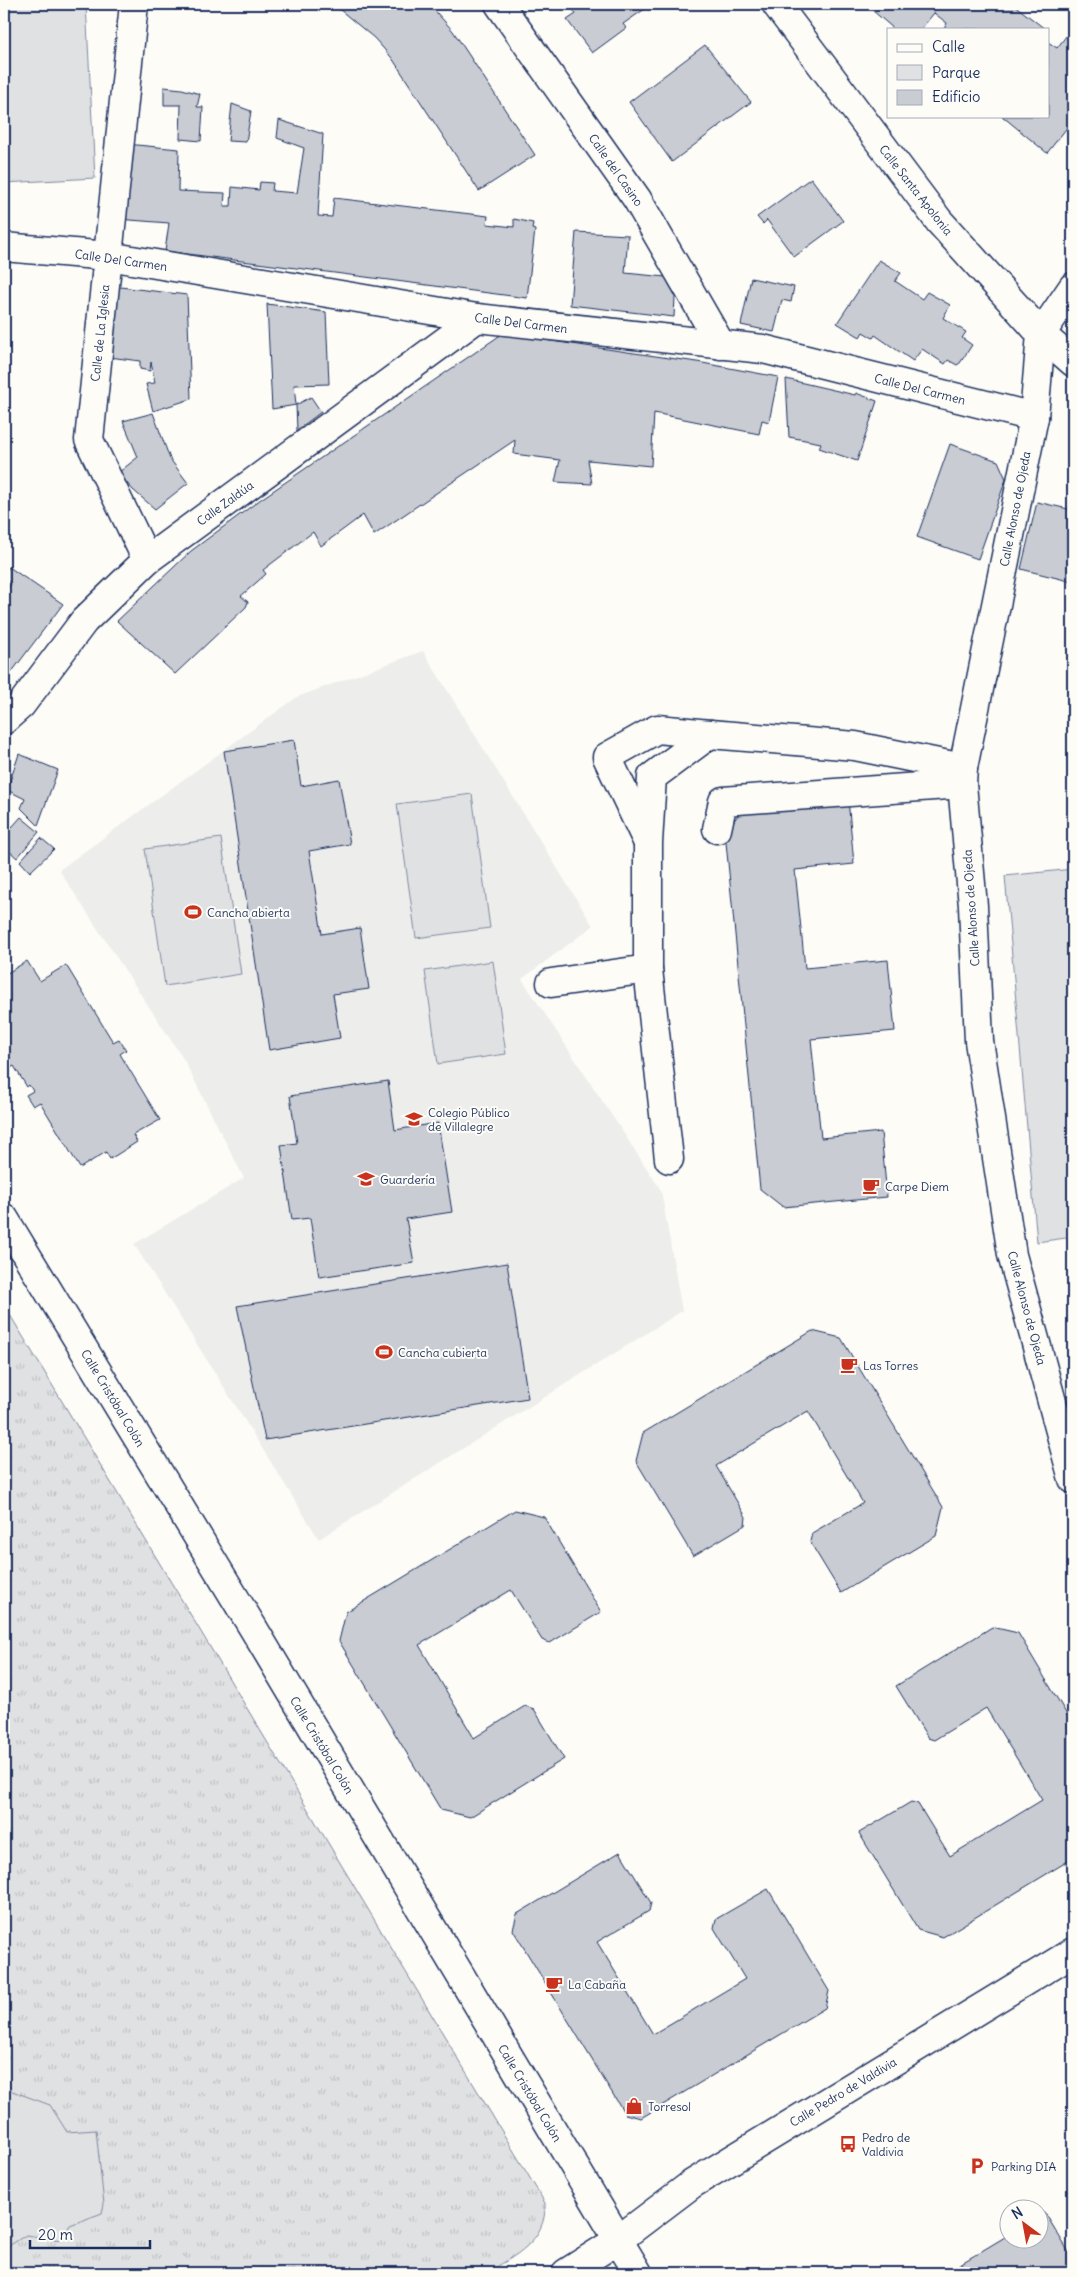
<svg xmlns="http://www.w3.org/2000/svg" width="1077" height="2277" font-family="Delius,sans-serif">
	<style>
		.built { fill: #edeeec }
		.grass { fill: url(#grass-tufts); stroke: #7e88a0 }
		.park { fill: #e0e1e3; stroke: #7e88a0 }
		.building { fill: #c9ccd3; stroke: #1b2f5e }
		.lines { fill: none; stroke-linecap: round; stroke-linejoin: round }
		.minor-casing { stroke: #1b2f5e; stroke-width: 31 }
		.primary-casing { stroke: #1b2f5e; stroke-width: 31 }
		.minor { stroke: #fdfcf7; stroke-width: 28 }
		.primary { stroke: #fdfcf7; stroke-width: 28 }
		.labels { text-anchor: middle; dominant-baseline: central; stroke-width: 4; stroke-linejoin: round; paint-order: stroke }
		.street-label { font-size: 12px; fill: #1b2f5e; stroke: #fdfcf7 }
		.poi-label { font-size: 12px; fill: #1b2f5e; stroke: #fdfcf7; text-anchor: start }
	</style>
	<defs>
		<pattern id="grass-tufts" width="24" height="20" patternUnits="userSpaceOnUse" patternTransform="scale(1.25)"><rect width="24" height="20" fill="#e0e1e3"/><path d="M3 7l-1-3M5 7V3M7 7l1-3M15 17l-1-3M17 17v-4M19 17l1-3" fill="none" stroke="#c0c1c5"/></pattern>
	</defs>
	<rect width="100%" height="100%" fill="#fdfcf7"/>
	<filter id="ink" filterUnits="userSpaceOnUse"><feTurbulence type="fractalNoise" baseFrequency=".02" numOctaves="2"/><feDisplacementMap in="SourceGraphic" scale="10" xChannelSelector="R" yChannelSelector="G"/><feConvolveMatrix kernelMatrix="1 2 1 2 8 2 1 2 1" color-interpolation-filters="sRGB"/></filter>
	<g filter="url(#ink)">
		<!-- built -->
		<polygon class="built" points="423,651 593,926 522,979 661,1190 682,1311 319,1539 134,1244 244,1178 184,1060 59,870 297,697"/>
		<!-- grass -->
		<path class="grass" d="M4,1305L545,2203C547,2241 515,2256 486,2273H4Z"/>
		<!-- park -->
		<g class="park">
			<polygon points="4,4 86,4 95,178 4,183"/>
			<polygon points="472,794 490,928 416,938 397,804"/>
			<polygon points="221,838 241,974 165,986 145,849"/>
			<polygon points="1073,869 1073,1237 1037,1242 1005,876"/>
			<polygon points="493,961 506,1054 438,1064 425,971"/>
			<polygon points="4,2076 12,2091 50,2105 67,2132 96,2130 104,2204 102,2213 70,2225 61,2240 26,2235 4,2249"/>
		</g>
		<!-- building -->
		<g class="building">
			<polygon points="333,4 429,4 453,31 535,155 479,191 392,58 374,38"/>
			<polygon points="568,4 652,4 623,24 626,28 592,53 567,20 576,14"/>
			<polygon points="865,4 1013,4 1045,29 944,29 947,23 934,13 921,29 894,29"/>
			<polygon points="1073,27 1073,120 1047,153 1002,116 1048,116 1048,42 1057,48"/>
			<polygon points="705,45 751,102 672,162 629,102"/>
			<polygon points="164,87 182,89 200,94 197,107 203,107 201,141 180,139 181,105 164,105"/>
			<polygon points="232,104 251,111 246,142 228,141"/>
			<polygon points="279,120 323,134 318,216 332,217 334,198 488,216 487,224 514,227 514,219 533,223 532,229 535,230 527,298 165,251 169,223 117,219 126,144 179,149 178,191 225,193 224,206 231,206 232,187 259,190 260,182 273,183 272,191 297,193 304,148 277,138"/>
			<polygon points="811,178 843,221 794,257 767,220 763,224 757,217"/>
			<polygon points="576,232 628,235 625,273 676,278 674,317 570,305"/>
			<polygon points="879,260 901,273 895,281 922,299 927,292 950,305 943,318 966,332 962,338 972,345 960,363 957,365 948,360 945,364 922,349 913,361 875,335 873,338 863,332 860,337 837,323"/>
			<polygon points="751,278 794,287 791,302 782,300 774,332 741,325"/>
			<polygon points="112,286 187,295 191,399 153,411 146,384 155,383 151,362 150,371 140,369 140,361 109,357"/>
			<polygon points="267,304 326,312 329,384 294,385 296,405 272,409"/>
			<polygon points="502,334 697,362 778,377 769,422 762,420 759,434 654,413 651,466 588,460 592,484 555,482 560,460 514,454 515,440 374,535 363,515 321,546 313,532 263,570 266,574 241,596 248,602 246,607 175,674 117,621 191,551 261,499"/>
			<polygon points="786,379 855,395 856,393 877,401 857,461 819,448 821,443 789,437"/>
			<polygon points="311,397 321,412 297,430 296,405"/>
			<polygon points="153,413 170,459 188,483 155,509 133,490 118,473 138,457 123,421"/>
			<polygon points="950,444 998,461 1006,479 978,559 917,537"/>
			<polygon points="1037,502 1073,510 1073,582 1021,569"/>
			<polygon points="9,567 63,604 8,677 9,679 4,687 4,594 11,584 4,578 4,573"/>
			<polygon points="294,740 301,786 339,779 350,844 309,851 322,934 360,928 369,989 333,994 340,1038 269,1050 224,751"/>
			<polygon points="19,754 58,770 38,825 21,808 25,799 7,790"/>
			<polygon points="848,799 854,864 795,870 805,968 888,960 895,1031 811,1039 821,1138 881,1132 887,1197 783,1207 760,1189 725,832 743,809"/>
			<polygon points="21,817 39,832 17,858 4,846 4,836"/>
			<polygon points="41,838 54,849 30,872 20,861"/>
			<polygon points="27,961 40,981 66,965 113,1042 119,1039 126,1050 120,1054 160,1120 133,1135 137,1142 110,1159 106,1152 80,1168 40,1102 33,1106 26,1095 33,1091 29,1085 27,1087 14,1066 7,1070 4,1065 4,975"/>
			<polygon points="388,1081 395,1130 438,1123 452,1212 406,1219 414,1263 319,1277 310,1218 292,1220 281,1145 297,1143 290,1096"/>
			<polygon points="507,1263 528,1398 265,1440 237,1306"/>
			<polygon points="812,1331 841,1338 943,1507 936,1536 841,1593 810,1542 812,1533 863,1503 808,1411 716,1466 746,1517 745,1525 693,1556 636,1461 643,1433"/>
			<polygon points="515,1510 544,1517 601,1612 550,1643 542,1640 511,1590 419,1645 474,1738 525,1706 534,1709 564,1759 470,1817 441,1810 339,1641 346,1612"/>
			<polygon points="992,1627 1018,1633 1073,1725 1073,1858 943,1937 918,1930 859,1833 911,1802 918,1804 950,1856 1042,1800 986,1708 934,1740 928,1738 896,1686"/>
			<polygon points="620,1852 651,1903 649,1911 597,1942 653,2034 745,1979 714,1928 716,1919 768,1889 829,1991 825,2008 641,2118 625,2114 513,1930 517,1914"/>
			<polygon points="1045,2213 1073,2259 1073,2273 945,2273 1010,2234 1010,2240 1040,2240 1040,2216"/>
		</g>
		<g class="lines">
			<!-- minor casing -->
			<g class="minor-casing">
				<g id="minor">
					<polyline points="134,4 89,440 147,560"/>
					<polyline points="499,4 637,199 721,345"/>
					<polyline points="4,247 108,256 477,318 763,349 1034,417"/>
					<polyline points="1073,287 1041,334 1034,417 963,768 962,784 973,906 979,1041 1012,1255 1073,1479"/>
					<polyline points="4,720 21,705 84,621 147,560 477,318"/>
					<polyline points="717,829 723,801 962,784"/>
					<polyline points="647,841 607,757 657,729 710,734"/>
					<polyline points="551,983 648,969"/>
					<polyline points="669,1159 648,969 648,843 652,777 710,734 855,746 963,768"/>
					<polyline points="4,1218 255,1631 638,2273"/>
					<polyline points="566,2273 618,2240 692,2184 1073,1952"/>
				</g>
			</g>
			<!-- primary casing -->
			<g class="primary-casing">
				<polyline id="primary" points="776,4 939,221 1041,334 1073,362"/>
			</g>
			<!-- minor -->
			<use href="#minor" class="minor"/>
			<!-- primary -->
			<use href="#primary" class="primary"/>
		</g>
	</g>
	<!-- icons -->
	<defs>
		<g id="stadium-bare" transform="scale(1.35)"><path d="M0-5a6.5 5 0 1 0 0 10a6.5 5 0 1 0 0-10ZM-3.5-1.8h7v3.6h-7Z" fill="#c8321e" stroke="#fdfcf7" stroke-width="2.5" paint-order="stroke"/></g>
		<g id="school-bare" transform="scale(1.35)"><path d="M0-5L7-2L0 1L-7-2ZM-4 1L0 2.5L4 1V4Q0 6-4 4Z" fill="#c8321e" stroke="#fdfcf7" stroke-width="2.5" paint-order="stroke"/></g>
		<g id="cafe-bare" transform="scale(1.35)"><path d="M-5.5-4.5H6V0H3Q3 3.5 0 3.5H-2.5Q-5.5 3.5-5.5 0ZM3-3.2v2h1.7v-2ZM-6 4.5H4V6H-6Z" fill="#c8321e" stroke="#fdfcf7" stroke-width="2.5" paint-order="stroke"/></g>
		<g id="shop-bare" transform="scale(1.35)"><path d="M-5-2.5h2.3a2.7 3.5 0 0 1 5.4 0H5L5.5 6h-11ZM-1.5-2.5h3a1.5 2.3 0 0 0-3 0Z" fill="#c8321e" stroke="#fdfcf7" stroke-width="2.5" paint-order="stroke"/></g>
		<g id="bus-bare" transform="scale(1.35)"><path d="M-5-6H5V4H4V6H2V4H-2V6H-4V4H-5ZM-3.5-4V0h7V-4ZM-3.5 1.2v1.5H-2V1.2ZM2 1.2v1.5H3.5V1.2Z" fill="#c8321e" stroke="#fdfcf7" stroke-width="2.5" paint-order="stroke"/></g>
		<g id="parking-bare" transform="scale(1.35)"><path d="M-3.5-5.5H1a3.5 3.5 0 0 1 0 7H-1V5.5H-3.5ZM-1-3.4V-.6H.8a1.4 1.4 0 0 0 0-2.8Z" fill="#c8321e" stroke="#fdfcf7" stroke-width="2.5" paint-order="stroke"/></g>
	</defs>
	<g fill-rule="evenodd">
		<use href="#stadium-bare" x="193" y="912"/>
		<use href="#school-bare" x="414" y="1119"/>
		<use href="#school-bare" x="366" y="1179"/>
		<use href="#cafe-bare" x="871" y="1186"/>
		<use href="#stadium-bare" x="384" y="1352"/>
		<use href="#cafe-bare" x="849" y="1365"/>
		<use href="#cafe-bare" x="554" y="1984"/>
		<use href="#shop-bare" x="634" y="2106"/>
		<use href="#bus-bare" x="848" y="2144"/>
		<use href="#parking-bare" x="977" y="2166"/>
	</g>
	<g class="labels">
		<!-- street labels -->
		<g class="street-label">
			<text transform="translate(616 170) rotate(55)">Calle del Casino</text>
			<text transform="translate(916 190) rotate(52)">Calle Santa Apolonia</text>
			<text transform="translate(121 260) rotate(8)">Calle Del Carmen</text>
			<text transform="translate(521 323) rotate(7)">Calle Del Carmen</text>
			<text transform="translate(100 333) rotate(-84)">Calle de La Iglesia</text>
			<text transform="translate(920 389) rotate(14)">Calle Del Carmen</text>
			<text transform="translate(225 503) rotate(-36)">Calle Zaldúa</text>
			<text transform="translate(1015 509) rotate(-79)">Calle Alonso de Ojeda</text>
			<text transform="translate(971 908) rotate(-94)">Calle Alonso de Ojeda</text>
			<text transform="translate(1027 1308) rotate(75)">Calle Alonso de Ojeda</text>
			<text transform="translate(113 1398) rotate(59)">Calle Cristóbal Colón</text>
			<text transform="translate(322 1745) rotate(59)">Calle Cristóbal Colón</text>
			<text transform="translate(843 2092) rotate(-31)">Calle Pedro de Valdivia</text>
			<text transform="translate(530 2093) rotate(59)">Calle Cristóbal Colón</text>
		</g>
		<!-- poi labels -->
		<g class="poi-label">
			<text x="207" y="912">Cancha abierta</text>
			<text x="428" y="1112">Colegio Público<tspan x="428" dy="14">de Villalegre</tspan></text>
			<text x="380" y="1179">Guardería</text>
			<text x="885" y="1186">Carpe Diem</text>
			<text x="398" y="1352">Cancha cubierta</text>
			<text x="863" y="1365">Las Torres</text>
			<text x="568" y="1984">La Cabaña</text>
			<text x="648" y="2106">Torresol</text>
			<text x="862" y="2137">Pedro de<tspan x="862" dy="14">Valdivia</tspan></text>
			<text x="991" y="2166">Parking DIA</text>
		</g>
	</g>
	<!-- margin -->
	<rect width="1077" height="2277" fill="none" stroke="#fdfcf7" stroke-width="20"/>
	<rect x="10" y="10" width="1057" height="2257" fill="none" stroke="#1b2f5e" stroke-width="2" filter="url(#ink)"/>
	<!-- legend -->
	<rect x="887" y="28" width="162" height="90" fill="#fdfcf7" stroke="#a3aaba"/>
	<rect x="897" y="44" width="25" height="8" fill="#fdfcf7" stroke="#a3aaba"/>
	<text x="932" y="52" font-size="15" fill="#1b2f5e">Calle</text>
	<rect x="897" y="65" width="25" height="15" fill="#e0e1e3" stroke="#a3aaba"/>
	<text x="932" y="78" font-size="15" fill="#1b2f5e">Parque</text>
	<rect x="897" y="90" width="25" height="15" fill="#c9ccd3" stroke="#a3aaba"/>
	<text x="932" y="102" font-size="15" fill="#1b2f5e">Edificio</text>
	<!-- north arrow -->
	<g transform="translate(1024 2224) rotate(328)"><circle r="24" fill="#fdfcf7" stroke="#a3aaba"/>
	<path d="M0-4L9 19L0 12L-9 19Z" fill="#c8321e"/>
	<text y="-8" font-size="14" font-weight="bold" text-anchor="middle" fill="#1b2f5e">N</text>
	</g>
	<!-- scale -->
	<path d="M30 2240v8h120v-8" fill="none" stroke="#1b2f5e" stroke-width="2.5"/>
	<text x="38" y="2240" font-size="15" fill="#1b2f5e" stroke="#fdfcf7" stroke-width="4" paint-order="stroke">20 m</text>
</svg>
